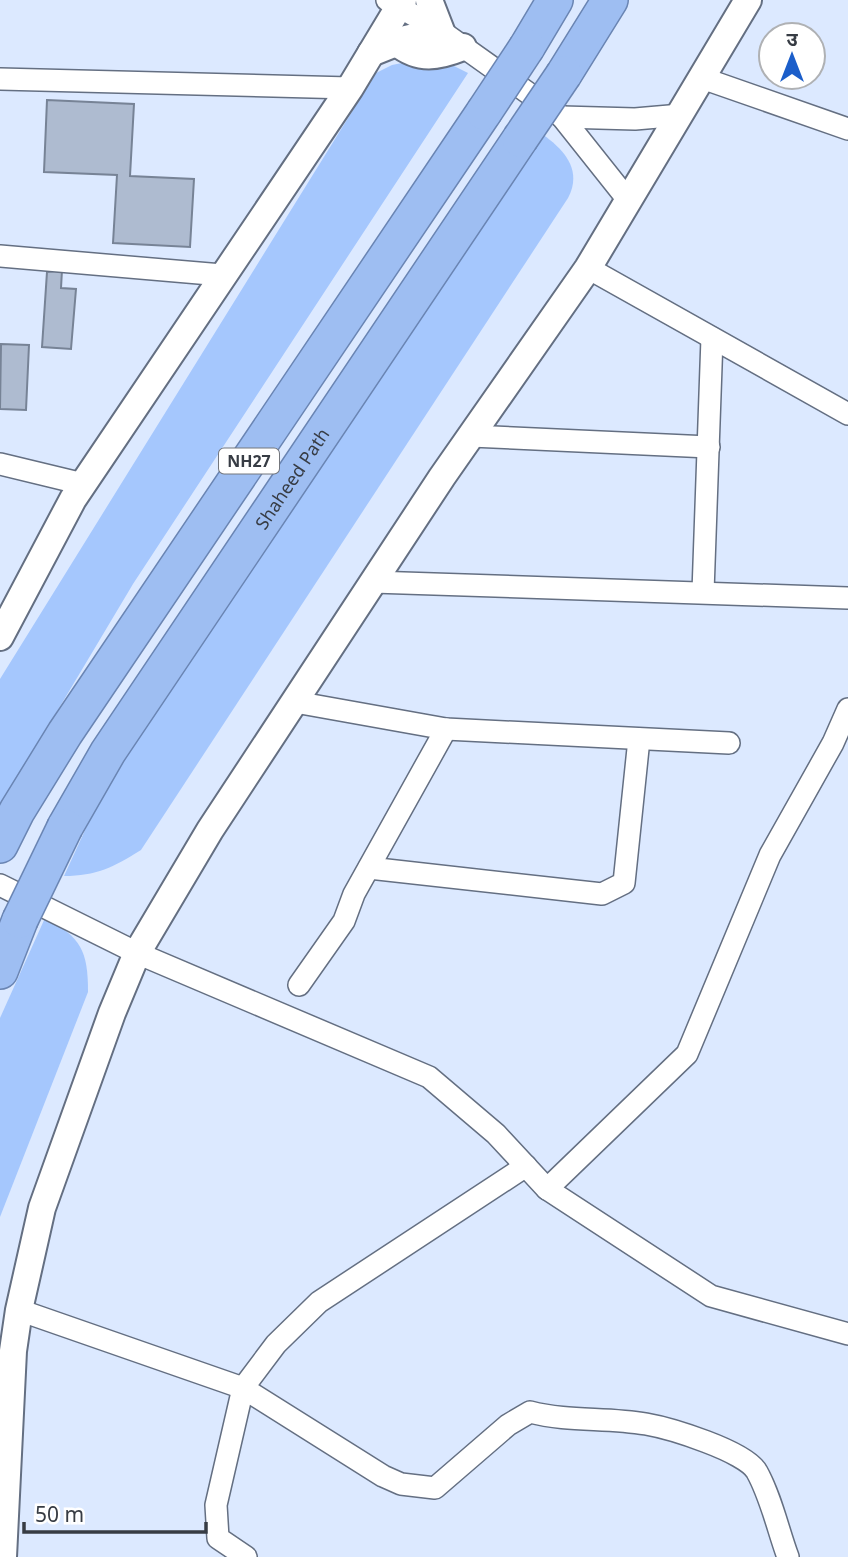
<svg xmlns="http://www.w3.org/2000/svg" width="848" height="1557" font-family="'Noto Sans','Noto Sans Devanagari',sans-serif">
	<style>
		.green { fill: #a5c7fd }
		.building { fill: #aebbd0; stroke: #778396; stroke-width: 2 }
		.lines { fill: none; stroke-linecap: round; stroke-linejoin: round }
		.minor-casing { stroke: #646f82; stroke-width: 24 }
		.tertiary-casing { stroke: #646f82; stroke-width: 30 }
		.trunk-casing { stroke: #6a85b3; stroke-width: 38 }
		.minor { stroke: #fff; stroke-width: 21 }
		.tertiary { stroke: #fff; stroke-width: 26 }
		.trunk { stroke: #9ebef2; stroke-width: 35 }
		.trunk-bridge-casing { stroke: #6a85b3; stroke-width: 38; stroke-linecap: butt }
		.trunk-bridge { stroke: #9ebef2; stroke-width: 35 }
		.labels { text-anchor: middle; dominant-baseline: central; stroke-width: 5; stroke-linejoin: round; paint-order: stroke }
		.shield { fill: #fff; stroke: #73767c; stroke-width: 2 }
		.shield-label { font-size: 16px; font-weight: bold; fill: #373c44 }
		.street-label { font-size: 18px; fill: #373c44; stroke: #fff }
	</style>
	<rect width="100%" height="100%" fill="#dce9ff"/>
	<!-- green -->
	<g class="green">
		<polygon points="412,61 452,65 468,73 133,584 0,807 0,679 376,73 392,65"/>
		<path d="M536,130C561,146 584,168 568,198L141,850C114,867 96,876 64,876L92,815L138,733Z"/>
		<path d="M45,918C81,937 88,951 88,992L0,1217V1018Z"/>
	</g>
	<!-- building -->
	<g class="building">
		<polygon points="47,100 134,104 130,176 194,179 190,247 113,243 117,175 44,172"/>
		<polygon points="62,270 61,288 76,289 71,349 42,347 47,272"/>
		<polygon points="1,344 29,345 26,410 0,409"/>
	</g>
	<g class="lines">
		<!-- minor casing -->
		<g class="minor-casing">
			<g id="minor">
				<polyline points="387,0 441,31 562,117 628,200"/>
				<polyline points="702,78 848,129"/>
				<polyline points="0,79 350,88"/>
				<polyline points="562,117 635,119 681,115"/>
				<polyline points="0,256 222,275"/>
				<polyline points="588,268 848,414"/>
				<polyline points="471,436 709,447"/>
				<polyline points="0,464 83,484"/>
				<polyline points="373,582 848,598"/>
				<polyline points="703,592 712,338"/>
				<polyline points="295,702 446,729 729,743"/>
				<polyline points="369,868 602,894 624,883 639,739"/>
				<polyline points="0,885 137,953 429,1077 496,1134 547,1189 687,1054 770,855 833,743 848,709"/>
				<polyline points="299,985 344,921 354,894 446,729"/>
				<polyline points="547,1189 711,1296 848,1334"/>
				<path d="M19,1310L243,1388L383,1476L401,1484L435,1488L508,1425L530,1412C569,1422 606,1417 646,1424C669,1428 746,1451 757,1472C771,1497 778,1530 788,1557"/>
				<polyline points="246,1557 218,1538 216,1505 243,1388 276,1344 319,1302 526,1166"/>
			</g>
		</g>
		<!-- tertiary casing -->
		<g class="tertiary-casing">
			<g id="tertiary">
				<path d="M397,43C419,61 438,57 463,47"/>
				<polyline points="371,53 406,39 441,31 429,0"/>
				<polyline points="0,637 73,499 350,88 403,0"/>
				<polyline points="3,1557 13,1351 19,1310 42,1208 112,1013 137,953 210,830 442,477 588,268 748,0"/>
			</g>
		</g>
		<!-- trunk casing -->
		<g class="trunk-casing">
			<g id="trunk">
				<polyline points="527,47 555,0"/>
				<polyline points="564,74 610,0"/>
				<path id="s1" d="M65,827L108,752L520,139"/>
				<polyline points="0,845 17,811 65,733 484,112"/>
				<polyline points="0,971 20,920"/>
			</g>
		</g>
		<!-- minor -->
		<use href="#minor" class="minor"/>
		<!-- tertiary -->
		<use href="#tertiary" class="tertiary"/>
		<!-- trunk -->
		<use href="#trunk" class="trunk"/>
		<!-- trunk-bridge casing -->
		<g class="trunk-bridge-casing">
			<g id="trunk-bridge">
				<polyline points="484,112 527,47"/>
				<polyline points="520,139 564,74"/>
				<polyline points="20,920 65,827"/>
			</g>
		</g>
		<!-- trunk-bridge -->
		<use href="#trunk-bridge" class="trunk-bridge"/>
	</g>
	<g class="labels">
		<!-- shield labels -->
		<rect class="shield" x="219" y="448.5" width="60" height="25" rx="5"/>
		<g class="shield-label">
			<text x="249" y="461">NH27</text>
		</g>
		<!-- street labels -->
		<g class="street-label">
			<text stroke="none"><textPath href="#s1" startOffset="416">Shaheed Path</textPath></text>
		</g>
	</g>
	<!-- north arrow -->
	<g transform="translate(792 56)"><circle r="33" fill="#ffffff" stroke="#afb1b4" stroke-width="2"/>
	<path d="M0-5L12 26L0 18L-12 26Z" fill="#1b5eca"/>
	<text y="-10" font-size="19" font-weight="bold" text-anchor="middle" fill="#373c44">उ</text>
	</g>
	<!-- scale -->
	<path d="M24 1522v10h182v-10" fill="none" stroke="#373c44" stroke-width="3.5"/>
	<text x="35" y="1522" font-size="21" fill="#373c44" stroke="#ffffff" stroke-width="5" paint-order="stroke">50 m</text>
</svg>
